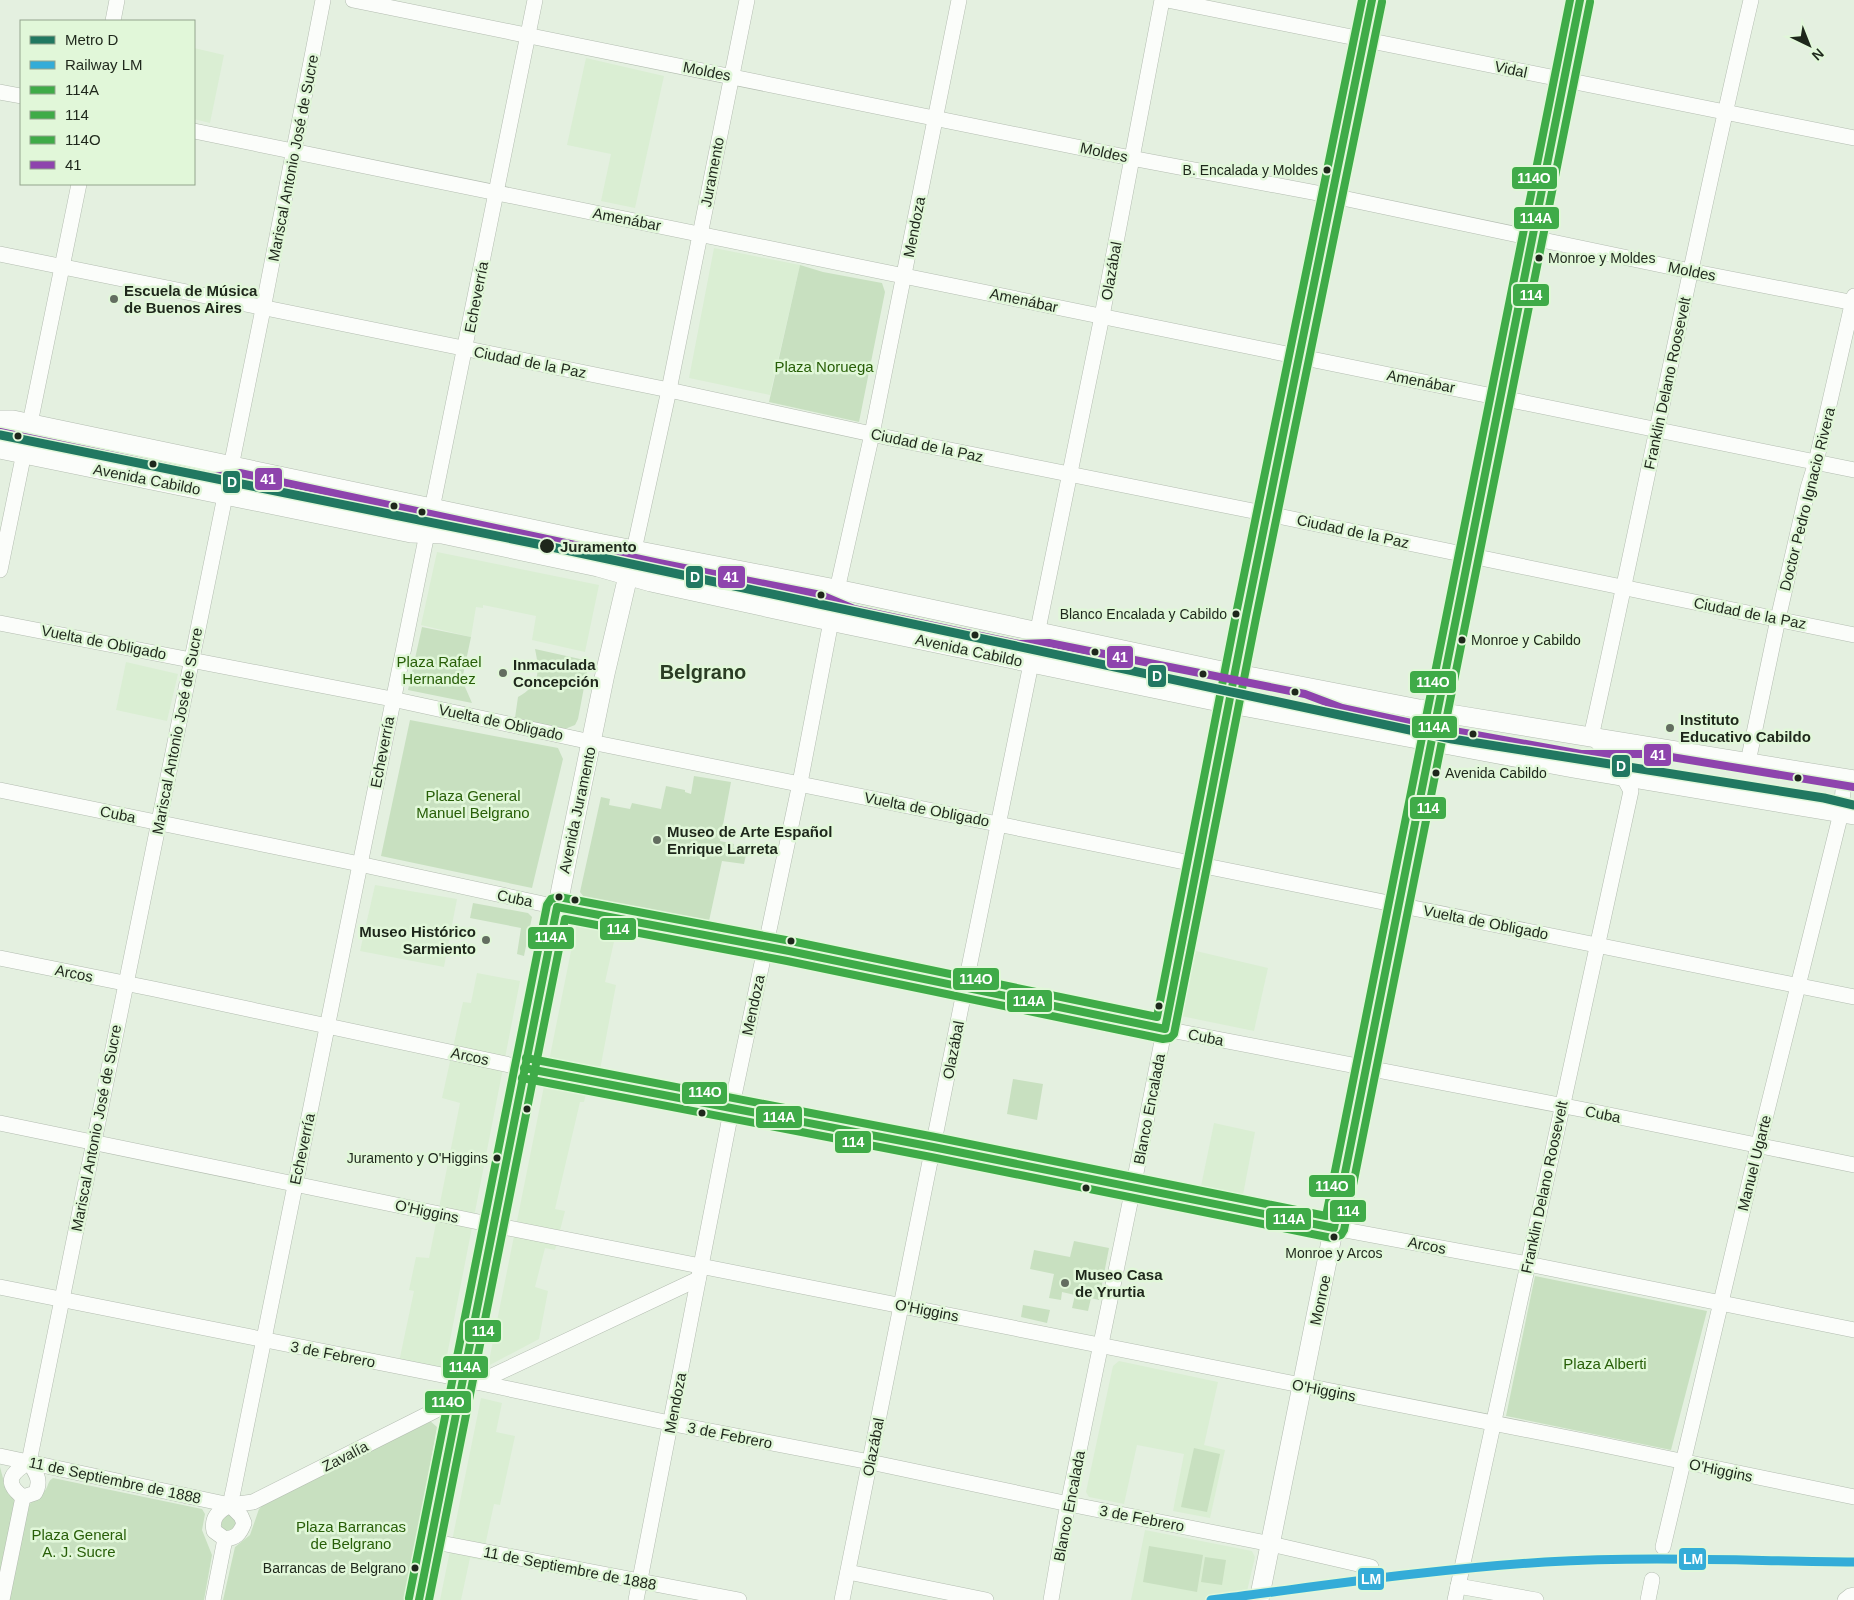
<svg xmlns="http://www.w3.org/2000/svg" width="1854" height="1600" font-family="Arial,sans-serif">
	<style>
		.built { fill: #daeed3 }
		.green { fill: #c8e0c0 }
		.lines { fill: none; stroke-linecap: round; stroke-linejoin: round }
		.minor-casing { stroke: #b3bcb0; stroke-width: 16 }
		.major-casing { stroke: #b3bcb0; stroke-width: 20 }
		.minor { stroke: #fbfdfa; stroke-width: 15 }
		.major { stroke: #fbfdfa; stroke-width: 19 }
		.bus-1-casing { stroke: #e1f7d9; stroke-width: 11 }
		.bus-2-casing { stroke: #e1f7d9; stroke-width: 11 }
		.bus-3-casing { stroke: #e1f7d9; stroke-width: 11 }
		.bus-4-casing { stroke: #e1f7d9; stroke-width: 11 }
		.bus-1 { stroke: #3fab48; stroke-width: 8 }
		.bus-2 { stroke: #3fab48; stroke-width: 8 }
		.bus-3 { stroke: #3fab48; stroke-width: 8 }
		.bus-4 { stroke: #8e44ad; stroke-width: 8 }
		.rail-1-casing { stroke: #e1f7d9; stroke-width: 12 }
		.rail-1 { stroke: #34acd8; stroke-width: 9 }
		.metro-1-casing { stroke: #e1f7d9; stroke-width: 12 }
		.metro-1 { stroke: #217861; stroke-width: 9 }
		.bus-dot { fill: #1e271b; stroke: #e1f7d9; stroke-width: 2 }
		.poi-dot { fill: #636d60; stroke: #e1f7d9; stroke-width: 2 }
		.labels { text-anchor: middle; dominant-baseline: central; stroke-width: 5; stroke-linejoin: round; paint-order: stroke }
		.bus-label { font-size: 14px; fill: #1e271b; stroke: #e1f7d9; text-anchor: end }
		.street-label { font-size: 15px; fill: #1e271b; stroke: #e1f7d9 }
		.poi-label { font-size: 15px; font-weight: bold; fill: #1e271b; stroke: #e1f7d9; text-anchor: start }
		.park-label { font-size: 15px; fill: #275e07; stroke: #e1f7d9 }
		.stop-label { font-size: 15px; font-weight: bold; fill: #1e271b; stroke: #e1f7d9; text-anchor: start }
		.district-label { font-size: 20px; font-weight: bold; fill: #2a3c24; stroke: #e1f7d9 }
		.line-badge { stroke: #e1f7d9; stroke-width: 2 }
		.badge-label { font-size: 14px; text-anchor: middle; font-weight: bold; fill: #fff }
	</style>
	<rect width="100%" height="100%" fill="#e4f0e0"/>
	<!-- built -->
	<g class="built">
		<polygon points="194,48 224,55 210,123 194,119"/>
		<polygon points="586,58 664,76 635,208 601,201 611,154 567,145"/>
		<polygon points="714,248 800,265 770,395 689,378"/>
		<polygon points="437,552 599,585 585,652 532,640 536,616 483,605 483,608 476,607 471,637 421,625"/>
		<polygon points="126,662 178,674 167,721 116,710"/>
		<polygon points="375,885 457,899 444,967 360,951"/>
		<polygon points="577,921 617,928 605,982 616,985 596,1091 587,1090 584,1102 580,1102 555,1209 565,1211 555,1250 545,1248 535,1287 548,1291 539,1339 488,1366"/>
		<polygon points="1196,951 1268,968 1254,1031 1181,1016"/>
		<polygon points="477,973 520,981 444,1371 399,1362 414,1291 409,1290 416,1257 429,1258 460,1103 442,1098 463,1002 471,1003"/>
		<polygon points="1214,1123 1255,1132 1242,1200 1200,1191"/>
		<polygon points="1119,1361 1218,1382 1204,1445 1225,1450 1210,1518 1173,1511 1184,1454 1137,1445 1124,1504 1089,1497 1086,1492 1113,1366"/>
		<polygon points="481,1398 502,1403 496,1432 515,1436 500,1505 494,1504 482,1560 470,1558 461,1600 440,1600"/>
		<polygon points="1145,1530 1252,1551 1255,1557 1245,1600 1131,1600"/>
	</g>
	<!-- green -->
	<g class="green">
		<polygon points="800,265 823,272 882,283 885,292 859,422 769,402"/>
		<polygon points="422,627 471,637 462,680 472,703 408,690"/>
		<path d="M535,649L589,661L578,719L575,725L565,729L515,718L518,697C540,685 540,672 535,649Z"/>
		<polygon points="410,720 558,748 563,759 532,888 381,856"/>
		<polygon points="694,776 731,782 720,841 734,844 733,848 747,850 744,864 722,861 709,921 584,897 580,892 601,797 610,799 609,805 630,809 632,803 661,809 666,786 685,790 685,792 691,794"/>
		<polygon points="473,903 528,913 532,917 524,956 517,954 521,928 470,918"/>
		<polygon points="1013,1079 1043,1084 1037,1120 1007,1114"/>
		<polygon points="1074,1241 1109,1248 1099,1300 1091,1298 1088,1311 1072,1308 1075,1295 1062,1292 1061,1300 1049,1298 1054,1274 1030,1269 1034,1250 1070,1257"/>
		<polygon points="1535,1276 1707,1311 1671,1450 1506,1416"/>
		<polygon points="1023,1305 1050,1310 1047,1323 1021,1317"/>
		<polygon points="429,1420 437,1427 406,1600 223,1600 235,1547 250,1535 259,1509 262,1506"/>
		<polygon points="1194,1448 1220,1454 1207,1512 1181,1507"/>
		<polygon points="0,1467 4,1482 14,1499 15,1503 0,1576"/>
		<path d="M53,1478L202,1509L205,1514L202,1530L212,1555L204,1600H9L27,1508C32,1499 41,1497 46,1489C49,1484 48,1481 53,1478Z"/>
		<circle cx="229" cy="1523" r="8"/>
		<polygon points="1149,1546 1203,1555 1197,1592 1143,1582"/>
		<polygon points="1205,1557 1226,1560 1222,1585 1201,1582"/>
	</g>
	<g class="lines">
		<!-- minor casing -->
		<g class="minor-casing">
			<g id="minor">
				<polyline points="353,0 1131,158 1333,196 1690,271 1854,303"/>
				<polyline points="1167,0 1854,138"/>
				<polyline points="113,21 117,0"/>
				<polyline points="0,92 21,96"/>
				<polyline points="194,131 1854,470"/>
				<polyline points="0,254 669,390 890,438 1268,514 1854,635"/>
				<polyline points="634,550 669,390 747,0"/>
				<polyline points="0,570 79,184"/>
				<polyline points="0,623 392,699 591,742 1854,997"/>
				<polyline points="1748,762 1778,619 1808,488 1816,462 1854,296"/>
				<polyline points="0,790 350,862 557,907 789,951 1165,1029 1585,1110 1854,1165"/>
				<polyline points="0,958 154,989 524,1068 933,1147 1334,1228 1528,1264 1854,1330"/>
				<polyline points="0,1123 493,1225 1589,1442 1854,1497"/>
				<polyline points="0,1287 462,1379 679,1425 870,1462 1069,1504 1271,1544 1371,1567"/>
				<polyline points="477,1383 698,1279"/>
				<polyline points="0,1456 230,1505 253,1502 458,1399"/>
				<path d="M23,1497L35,1493C42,1481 36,1473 29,1462L263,309L323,0"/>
				<path d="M23,1497C3,1482 11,1473 29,1462"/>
				<path d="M230,1505L241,1516L244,1523C240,1534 236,1538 225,1539L214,1531C211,1517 219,1511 230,1505L234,1487L535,0"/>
				<polyline points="430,1541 739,1600"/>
				<polyline points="1663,1547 1753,1167 1841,813 1844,779"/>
				<polyline points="848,1572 986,1600"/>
				<polyline points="1458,1586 1536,1600"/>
				<polyline points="2,1600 23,1497"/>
				<polyline points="213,1600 225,1539"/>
				<polyline points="636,1600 735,1091 800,783 837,590 872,434 959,0"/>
				<polyline points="842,1600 965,987 1102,316 1162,0"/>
				<polyline points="1051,1600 1065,1519 1133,1188 1246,616 1372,0"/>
				<path d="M1455,1600L1631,791L1615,762L1594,738L1593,728C1647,485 1694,242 1751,0"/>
				<polyline points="1648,1600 1652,1580"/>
				<polyline points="1845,1600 1850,1596 1854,1595"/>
			</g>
		</g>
		<!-- major casing -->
		<g class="major-casing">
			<g id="major">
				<polyline points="0,420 13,420 603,544 851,592 1222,671 1419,709 1854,780"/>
				<polyline points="0,449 411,533 442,534 598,567 651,582 844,624 1215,701 1573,768 1854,815"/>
				<polyline points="419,1600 567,859 605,674 631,563"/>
				<polyline points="1259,1600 1580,0"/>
			</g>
		</g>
		<!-- minor -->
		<use href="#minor" class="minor"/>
		<!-- major -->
		<use href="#major" class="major"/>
		<!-- bus-1 casing -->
		<g class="bus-1-casing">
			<g id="bus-1">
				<polyline points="524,1068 933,1147 1334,1228 1580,0"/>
				<polyline points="419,1600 557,907 789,951 1165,1029 1246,616 1372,0"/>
			</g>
		</g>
		<!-- bus-2 casing -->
		<g class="bus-2-casing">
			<g id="bus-2">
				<polyline points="522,1078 931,1157 1332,1238 1341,1235 1344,1230 1590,2"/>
				<polyline points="429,1600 565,919 787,961 1163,1039 1170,1038 1174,1034 1256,618 1382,2"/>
			</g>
		</g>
		<!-- bus-3 casing -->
		<g class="bus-3-casing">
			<g id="bus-3">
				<polyline points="526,1058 935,1137 1326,1216 1570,0"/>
				<polyline points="409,1598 547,905 551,899 559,897 791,941 1157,1017 1236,614 1362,0"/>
			</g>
		</g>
		<!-- bus-4 casing -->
		<g class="bus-4-casing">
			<polyline id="bus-4" points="0,432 214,477 240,473 659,563 821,595 854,609 1019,644 1049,643 1305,694 1342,708 1416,724 1581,754 1653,754 1854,787"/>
		</g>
		<!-- bus-1 -->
		<use href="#bus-1" class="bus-1"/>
		<!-- bus-2 -->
		<use href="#bus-2" class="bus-2"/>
		<!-- bus-3 -->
		<use href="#bus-3" class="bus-3"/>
		<!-- bus-4 -->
		<use href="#bus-4" class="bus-4"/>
		<!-- rail-1 casing -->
		<g class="rail-1-casing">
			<path id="rail-1" d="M1211,1600C1322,1586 1433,1569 1545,1562C1647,1556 1751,1561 1854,1562"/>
		</g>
		<!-- rail-1 -->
		<use href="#rail-1" class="rail-1"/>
		<!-- metro-1 casing -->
		<g class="metro-1-casing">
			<polyline id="metro-1" points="0,435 547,546 1452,739 1824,798 1854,805"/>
		</g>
		<!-- metro-1 -->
		<use href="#metro-1" class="metro-1"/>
	</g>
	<!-- markers -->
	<g class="bus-dot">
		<circle cx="1327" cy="170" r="4.5"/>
		<circle cx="1539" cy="258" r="4.5"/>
		<circle cx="18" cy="436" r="4.5"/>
		<circle cx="153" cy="464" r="4.5"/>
		<circle cx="394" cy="506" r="4.5"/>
		<circle cx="422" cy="512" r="4.5"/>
		<circle cx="547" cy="546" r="8"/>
		<circle cx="821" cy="595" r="4.5"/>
		<circle cx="1236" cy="614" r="4.5"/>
		<circle cx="975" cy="635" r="4.5"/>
		<circle cx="1462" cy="640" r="4.5"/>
		<circle cx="1095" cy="652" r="4.5"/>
		<circle cx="1203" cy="674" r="4.5"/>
		<circle cx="1295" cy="692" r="4.5"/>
		<circle cx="1473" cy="734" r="4.5"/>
		<circle cx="1436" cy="773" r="4.5"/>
		<circle cx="1798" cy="778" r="4.5"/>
		<circle cx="559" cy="897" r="4.5"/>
		<circle cx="575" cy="900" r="4.5"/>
		<circle cx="791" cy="941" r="4.5"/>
		<circle cx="1159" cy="1006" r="4.5"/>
		<circle cx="527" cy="1109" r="4.5"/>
		<circle cx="702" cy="1113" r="4.5"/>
		<circle cx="497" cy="1158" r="4.5"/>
		<circle cx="1086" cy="1188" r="4.5"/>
		<circle cx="1334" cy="1237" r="4.5"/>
		<circle cx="415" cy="1568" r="4.5"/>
	</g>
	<g class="poi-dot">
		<circle cx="114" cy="299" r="5"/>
		<circle cx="503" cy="673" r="5"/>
		<circle cx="1670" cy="728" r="5"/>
		<circle cx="657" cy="840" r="5"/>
		<circle cx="486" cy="940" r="5"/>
		<circle cx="1065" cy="1283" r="5"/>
	</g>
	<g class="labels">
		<!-- bus labels -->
		<g class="bus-label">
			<text x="1318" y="170">B. Encalada y Moldes</text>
			<text x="1548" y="258" text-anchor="start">Monroe y Moldes</text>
			<text x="1227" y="614">Blanco Encalada y Cabildo</text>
			<text x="1471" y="640" text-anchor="start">Monroe y Cabildo</text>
			<text x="1445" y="773" text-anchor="start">Avenida Cabildo</text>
			<text x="488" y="1158">Juramento y O'Higgins</text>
			<text x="1334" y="1253" text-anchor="middle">Monroe y Arcos</text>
			<text x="406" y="1568">Barrancas de Belgrano</text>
		</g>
		<!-- street labels -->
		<g class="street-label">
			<text transform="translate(1511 69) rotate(12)">Vidal</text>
			<text transform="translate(707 71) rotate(11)">Moldes</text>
			<text transform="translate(1104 152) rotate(12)">Moldes</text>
			<text transform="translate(293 158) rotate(-79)">Mariscal Antonio José de Sucre</text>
			<text transform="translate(712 172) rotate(-79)">Juramento</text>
			<text transform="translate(627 219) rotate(11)">Amenábar</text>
			<text transform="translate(914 227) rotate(-79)">Mendoza</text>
			<text transform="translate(1111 271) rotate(-80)">Olazábal</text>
			<text transform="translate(1692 271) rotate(11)">Moldes</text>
			<text transform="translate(476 297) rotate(-79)">Echeverría</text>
			<text transform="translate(1024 300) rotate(12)">Amenábar</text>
			<text transform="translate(530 362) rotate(11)">Ciudad de la Paz</text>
			<text transform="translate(1421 381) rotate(11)">Amenábar</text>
			<text transform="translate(1667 383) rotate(-78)">Franklin Delano Roosevelt</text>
			<text transform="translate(927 445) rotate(12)">Ciudad de la Paz</text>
			<text transform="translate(147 479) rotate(11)">Avenida Cabildo</text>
			<text transform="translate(1807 499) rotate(-76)">Doctor Pedro Ignacio Rivera</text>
			<text transform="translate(1353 531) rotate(12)">Ciudad de la Paz</text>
			<text transform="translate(1750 613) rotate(11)">Ciudad de la Paz</text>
			<text transform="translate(104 642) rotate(11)">Vuelta de Obligado</text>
			<text transform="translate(969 650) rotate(12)">Avenida Cabildo</text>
			<text transform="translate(501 722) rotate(12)">Vuelta de Obligado</text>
			<text transform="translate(177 731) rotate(-79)">Mariscal Antonio José de Sucre</text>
			<text transform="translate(382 752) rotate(-79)">Echeverría</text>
			<text transform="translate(927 809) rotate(11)">Vuelta de Obligado</text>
			<text transform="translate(577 810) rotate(-78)">Avenida Juramento</text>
			<text transform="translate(118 814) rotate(11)">Cuba</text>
			<text transform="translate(515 898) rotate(12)">Cuba</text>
			<text transform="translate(1486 922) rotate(11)">Vuelta de Obligado</text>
			<text transform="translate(74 973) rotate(11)">Arcos</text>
			<text transform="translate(753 1005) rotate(-78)">Mendoza</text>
			<text transform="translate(1206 1037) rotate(11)">Cuba</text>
			<text transform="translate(953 1050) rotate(-79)">Olazábal</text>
			<text transform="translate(470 1056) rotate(12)">Arcos</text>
			<text transform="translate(1149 1109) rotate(-79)">Blanco Encalada</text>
			<text transform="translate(1603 1114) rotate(11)">Cuba</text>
			<text transform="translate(96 1128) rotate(-79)">Mariscal Antonio José de Sucre</text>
			<text transform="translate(302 1149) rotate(-78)">Echeverría</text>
			<text transform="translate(1754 1163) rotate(-76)">Manuel Ugarte</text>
			<text transform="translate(1544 1187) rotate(-78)">Franklin Delano Roosevelt</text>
			<text transform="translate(427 1211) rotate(12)">O'Higgins</text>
			<text transform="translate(1427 1245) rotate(11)">Arcos</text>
			<text transform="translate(1320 1300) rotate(-78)">Monroe</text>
			<text transform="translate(927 1310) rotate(11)">O'Higgins</text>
			<text transform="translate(333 1354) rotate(11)">3 de Febrero</text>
			<text transform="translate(1324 1390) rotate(11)">O'Higgins</text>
			<text transform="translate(675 1403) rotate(-79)">Mendoza</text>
			<text transform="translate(730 1435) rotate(11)">3 de Febrero</text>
			<text transform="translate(873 1447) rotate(-79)">Olazábal</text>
			<text transform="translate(345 1456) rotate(-27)">Zavalía</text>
			<text transform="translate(1721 1470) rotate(12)">O'Higgins</text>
			<text transform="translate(115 1480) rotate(12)">11 de Septiembre de 1888</text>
			<text transform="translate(1069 1506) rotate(-79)">Blanco Encalada</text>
			<text transform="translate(1142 1518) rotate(11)">3 de Febrero</text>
			<text transform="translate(570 1568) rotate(11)">11 de Septiembre de 1888</text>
		</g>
		<!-- poi labels -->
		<g class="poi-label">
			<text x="124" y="290">Escuela de Música<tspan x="124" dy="17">de Buenos Aires</tspan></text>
			<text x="513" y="664">Inmaculada<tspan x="513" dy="17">Concepción</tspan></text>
			<text x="1680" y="719">Instituto<tspan x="1680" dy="17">Educativo Cabildo</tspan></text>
			<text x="667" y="831">Museo de Arte Español<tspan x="667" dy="17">Enrique Larreta</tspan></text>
			<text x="476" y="931" text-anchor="end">Museo Histórico<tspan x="476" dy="17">Sarmiento</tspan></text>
			<text x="1075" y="1274">Museo Casa<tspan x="1075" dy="17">de Yrurtia</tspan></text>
		</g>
		<!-- park labels -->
		<g class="park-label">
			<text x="824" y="366">Plaza Noruega</text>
			<text x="439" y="661">Plaza Rafael<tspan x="439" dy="17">Hernandez</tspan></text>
			<text x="473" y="795">Plaza General<tspan x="473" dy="17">Manuel Belgrano</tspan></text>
			<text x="1605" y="1363">Plaza Alberti</text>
			<text x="351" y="1526">Plaza Barrancas<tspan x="351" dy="17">de Belgrano</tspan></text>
			<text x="79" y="1534">Plaza General<tspan x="79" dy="17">A. J. Sucre</tspan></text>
		</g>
		<!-- stop labels -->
		<g class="stop-label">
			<text x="560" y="546">Juramento</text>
		</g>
		<!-- district labels -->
		<g class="district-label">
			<text x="703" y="672">Belgrano</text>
		</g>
	</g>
	<g class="line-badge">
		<rect x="1511" y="166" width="47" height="24" rx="5" fill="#3fab48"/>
		<rect x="1513" y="206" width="47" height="24" rx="5" fill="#3fab48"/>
		<rect x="1512" y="283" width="38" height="24" rx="5" fill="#3fab48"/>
		<rect x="254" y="467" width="29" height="24" rx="5" fill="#8e44ad"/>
		<rect x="222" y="470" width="19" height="24" rx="5" fill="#217861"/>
		<rect x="717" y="565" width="29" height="24" rx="5" fill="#8e44ad"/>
		<rect x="685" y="565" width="19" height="24" rx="5" fill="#217861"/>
		<rect x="1106" y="645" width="28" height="24" rx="5" fill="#8e44ad"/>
		<rect x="1147" y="664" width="20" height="24" rx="5" fill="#217861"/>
		<rect x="1409" y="670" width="48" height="24" rx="5" fill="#3fab48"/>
		<rect x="1411" y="715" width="47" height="24" rx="5" fill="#3fab48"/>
		<rect x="1643" y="743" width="29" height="24" rx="5" fill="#8e44ad"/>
		<rect x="1611" y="754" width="20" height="24" rx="5" fill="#217861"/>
		<rect x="1409" y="796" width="38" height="24" rx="5" fill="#3fab48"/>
		<rect x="599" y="917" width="38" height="24" rx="5" fill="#3fab48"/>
		<rect x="527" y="926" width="48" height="24" rx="5" fill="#3fab48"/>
		<rect x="952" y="967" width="48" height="24" rx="5" fill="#3fab48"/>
		<rect x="1006" y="989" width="47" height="24" rx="5" fill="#3fab48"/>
		<rect x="681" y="1081" width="47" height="24" rx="5" fill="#3fab48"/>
		<rect x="755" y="1105" width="48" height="24" rx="5" fill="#3fab48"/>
		<rect x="834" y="1130" width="38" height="24" rx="5" fill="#3fab48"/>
		<rect x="1308" y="1174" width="48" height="24" rx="5" fill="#3fab48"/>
		<rect x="1329" y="1199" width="38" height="24" rx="5" fill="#3fab48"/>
		<rect x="1265" y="1207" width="47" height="24" rx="5" fill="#3fab48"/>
		<rect x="464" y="1319" width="38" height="24" rx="5" fill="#3fab48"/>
		<rect x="442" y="1355" width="47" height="24" rx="5" fill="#3fab48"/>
		<rect x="424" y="1390" width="48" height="24" rx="5" fill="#3fab48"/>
		<rect x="1678" y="1547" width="29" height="24" rx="5" fill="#34acd8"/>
		<rect x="1357" y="1567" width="28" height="24" rx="5" fill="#34acd8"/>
	</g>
	<g class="badge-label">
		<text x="1534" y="183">114O</text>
		<text x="1536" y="223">114A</text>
		<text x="1531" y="300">114</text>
		<text x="268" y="484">41</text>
		<text x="232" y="487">D</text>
		<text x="731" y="582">41</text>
		<text x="695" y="582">D</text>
		<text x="1120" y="662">41</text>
		<text x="1157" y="681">D</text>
		<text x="1433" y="687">114O</text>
		<text x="1434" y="732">114A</text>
		<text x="1658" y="760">41</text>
		<text x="1621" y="771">D</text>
		<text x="1428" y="813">114</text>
		<text x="618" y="934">114</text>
		<text x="551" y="942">114A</text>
		<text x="976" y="984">114O</text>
		<text x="1029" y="1006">114A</text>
		<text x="705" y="1097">114O</text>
		<text x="779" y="1122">114A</text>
		<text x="853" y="1147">114</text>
		<text x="1332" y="1191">114O</text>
		<text x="1348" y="1216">114</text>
		<text x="1289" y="1224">114A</text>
		<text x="483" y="1336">114</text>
		<text x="465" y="1372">114A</text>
		<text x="448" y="1407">114O</text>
		<text x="1693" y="1564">LM</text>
		<text x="1371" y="1584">LM</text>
	</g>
	<!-- legend -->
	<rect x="20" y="20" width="175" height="165" fill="#e1f7d9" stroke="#93a48d"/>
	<rect x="30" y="36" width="25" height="8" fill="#217861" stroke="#93a48d"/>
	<text x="65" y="45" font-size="15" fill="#1e271b">Metro D</text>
	<rect x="30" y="61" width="25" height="8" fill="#34acd8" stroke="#93a48d"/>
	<text x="65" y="70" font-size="15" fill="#1e271b">Railway LM</text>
	<rect x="30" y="86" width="25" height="8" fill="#3fab48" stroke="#93a48d"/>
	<text x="65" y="95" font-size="15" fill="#1e271b">114A</text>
	<rect x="30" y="111" width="25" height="8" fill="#3fab48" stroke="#93a48d"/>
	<text x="65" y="120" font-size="15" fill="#1e271b">114</text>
	<rect x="30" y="136" width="25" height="8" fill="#3fab48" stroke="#93a48d"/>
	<text x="65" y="145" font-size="15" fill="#1e271b">114O</text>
	<rect x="30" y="161" width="25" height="8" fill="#8e44ad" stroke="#93a48d"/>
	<text x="65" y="170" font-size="15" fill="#1e271b">41</text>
	<!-- north arrow -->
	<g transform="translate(1809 45) rotate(137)" stroke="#e1f7d9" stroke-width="4" paint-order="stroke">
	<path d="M0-4L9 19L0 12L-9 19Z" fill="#1e271b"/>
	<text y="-8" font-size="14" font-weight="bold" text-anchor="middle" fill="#1e271b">N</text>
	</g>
</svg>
